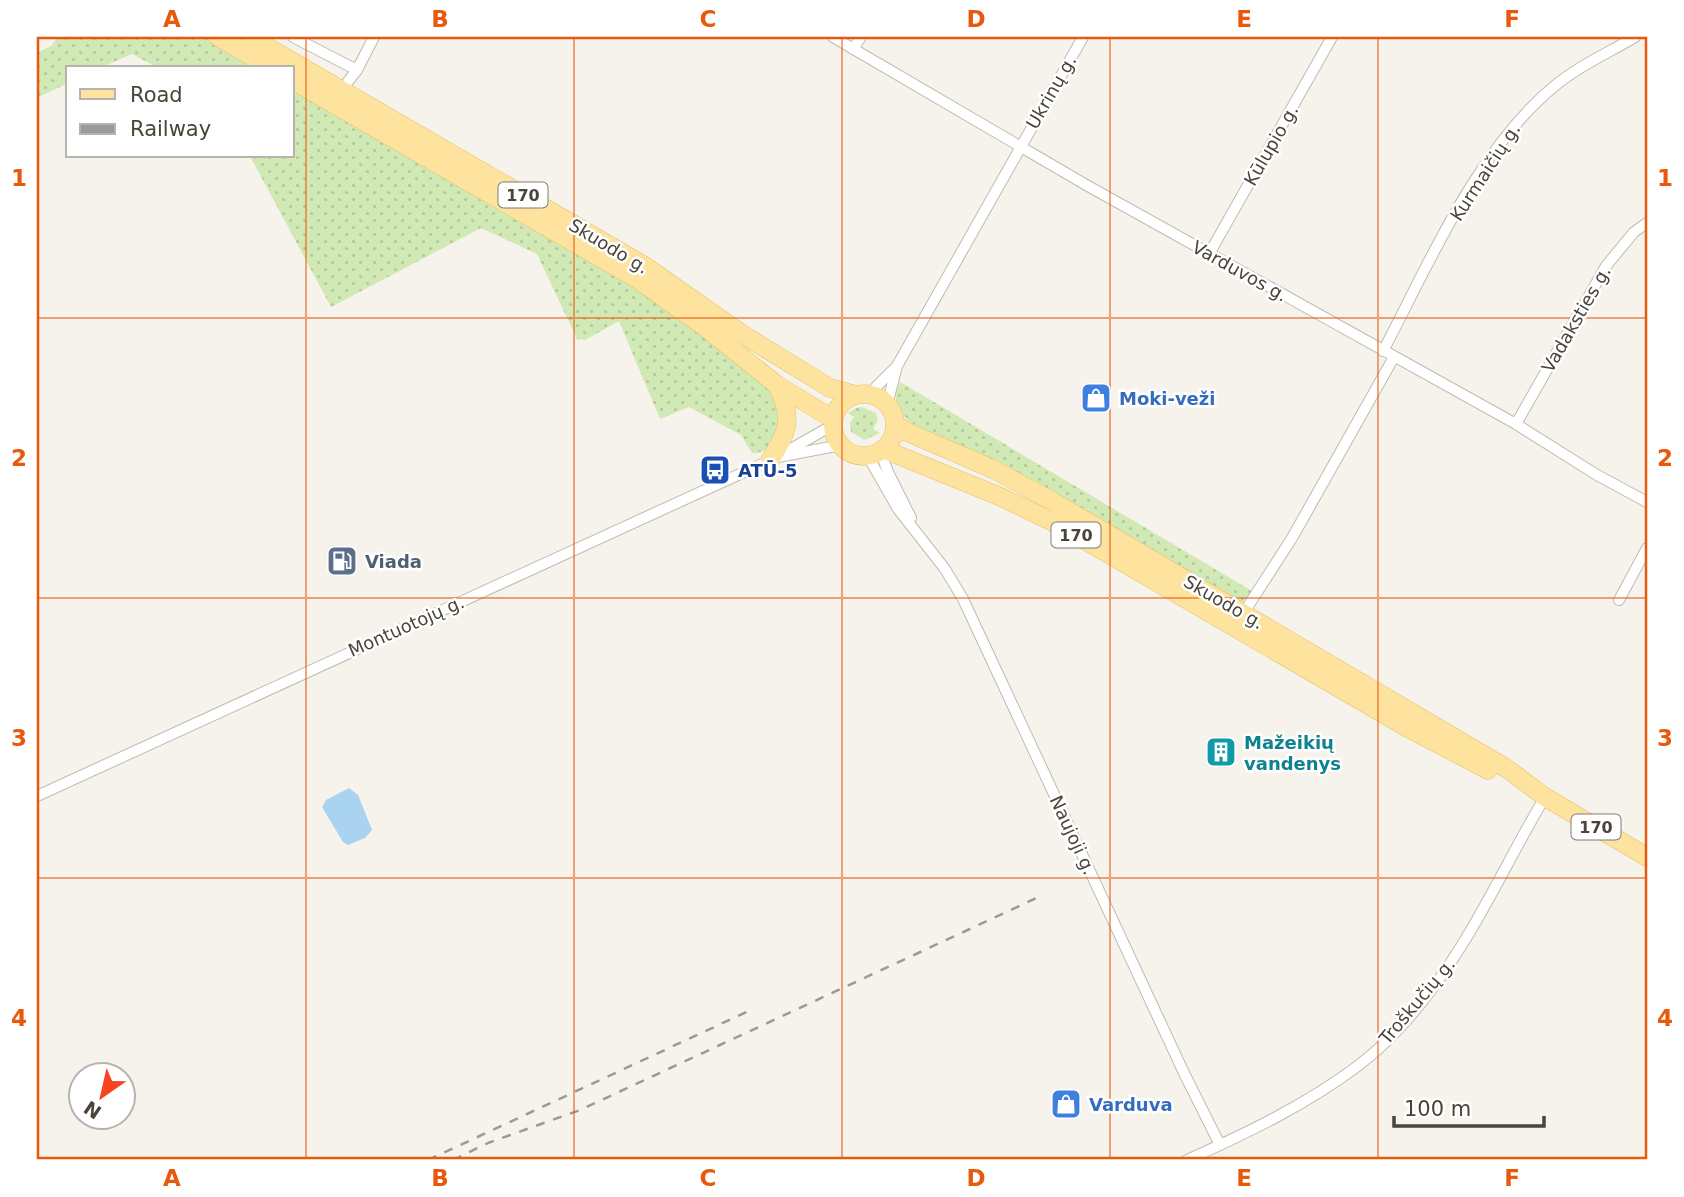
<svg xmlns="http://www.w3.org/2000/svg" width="1684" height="1197" font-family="'DejaVu Sans',sans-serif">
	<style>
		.grass { fill: url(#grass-dots) }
		.water { fill: #aad3f1 }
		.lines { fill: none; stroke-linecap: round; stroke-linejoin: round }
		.minor-casing { stroke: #c1bbae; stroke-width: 12 }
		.primary-casing { stroke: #e4c06b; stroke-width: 19 }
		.minor { stroke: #fff; stroke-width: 10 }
		.primary { stroke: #fde39d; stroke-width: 18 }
		.rail { stroke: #9a9a9a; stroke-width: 2.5; stroke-dasharray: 9 9; stroke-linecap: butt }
		.grid { fill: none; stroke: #e8590c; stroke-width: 2; stroke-opacity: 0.55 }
		.labels { text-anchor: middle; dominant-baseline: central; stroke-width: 5; stroke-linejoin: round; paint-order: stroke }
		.shield { fill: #fff; stroke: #807c74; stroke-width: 2 }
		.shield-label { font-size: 16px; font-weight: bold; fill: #4a4439 }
		.street-label { font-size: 18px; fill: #4a4439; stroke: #fff }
		.shop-label { font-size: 18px; font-weight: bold; fill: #366cbe; stroke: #fff; text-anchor: start }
		.transit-label { font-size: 18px; font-weight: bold; fill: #164399; stroke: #fff; text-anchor: start }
		.service-label { font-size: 18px; font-weight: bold; fill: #4e5e75; stroke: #fff; text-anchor: start }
		.culture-label { font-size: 18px; font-weight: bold; fill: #0d838f; stroke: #fff; text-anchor: start }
		.neatline { fill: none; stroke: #e8590c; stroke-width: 2.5 }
		.grid-label { font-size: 23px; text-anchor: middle; font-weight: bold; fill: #e8590c }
	</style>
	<defs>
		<pattern id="grass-dots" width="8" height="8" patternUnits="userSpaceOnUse" patternTransform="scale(1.75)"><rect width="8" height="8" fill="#d1e9b5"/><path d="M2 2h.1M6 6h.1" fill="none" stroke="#b5c99c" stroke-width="1.8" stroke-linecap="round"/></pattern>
	</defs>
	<rect width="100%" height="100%" fill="#f6f3ec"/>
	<!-- grass -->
	<g class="grass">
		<polygon points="58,37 208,37 262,68 158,68 132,54 100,68 68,68 68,83 37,98 37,53 51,46"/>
		<path d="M292,86L622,278L698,331L770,390L783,414C777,430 772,455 752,453L741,435L689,407L660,419L619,321L585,340L577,339L537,254L481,228L331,307L250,156H292Z"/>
		<path d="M900,382L1252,591L1243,601L1237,602L910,422C896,409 892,399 900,382Z"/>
		<polygon points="862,407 876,413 878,420 873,429 880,433 865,440 851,432 850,423 854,417 848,413 856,408"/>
	</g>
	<!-- water -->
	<polygon class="water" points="349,788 358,795 372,830 365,838 348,845 343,842 322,807 326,800"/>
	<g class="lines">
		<!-- minor casing -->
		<g class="minor-casing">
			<g id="minor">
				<polyline points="293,37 357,70"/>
				<polyline points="833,37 1088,186 1516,424 1597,475 1647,502"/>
				<polyline points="853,49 861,37"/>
				<polyline points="339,93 357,70 374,37"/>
				<polyline points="1209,254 1332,37"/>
				<path d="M1383,351C1430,262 1478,147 1557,84C1580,65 1610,52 1635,37"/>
				<polyline points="869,394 895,368"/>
				<polyline points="887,405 897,366 1083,37"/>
				<polyline points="1516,424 1606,266 1634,232 1647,223"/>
				<polyline points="880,451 888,472 911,518"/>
				<polyline points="864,456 870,460 898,509 945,569 963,599 1184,1073 1220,1145"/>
				<polyline points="778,457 841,445"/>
				<polyline points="1619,600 1647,548"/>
				<polyline points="1243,614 1292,538 1394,357"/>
				<polyline points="37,796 775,458 833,425"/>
				<path d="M1187,1160C1247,1133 1306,1105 1359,1065C1401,1033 1437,986 1465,940C1493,894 1517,844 1545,797"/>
			</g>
		</g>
		<!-- primary casing -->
		<g class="primary-casing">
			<g id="primary">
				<polyline points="218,37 272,68"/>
				<polyline points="250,37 645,266 742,334 830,388 856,395"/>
				<polyline points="292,80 637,279 706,328 777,385 833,419"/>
				<circle cx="864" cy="425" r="31"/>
				<polyline points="895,424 907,432 993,469 1052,501 1506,768 1545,797 1647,857"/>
				<polyline points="883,449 1001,497 1057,524 1406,727 1488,770"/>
				<path d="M770,460C789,430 793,418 777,385"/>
			</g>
		</g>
		<!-- minor -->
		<use href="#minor" class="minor"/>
		<!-- primary -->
		<use href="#primary" class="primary"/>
		<!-- rail -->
		<g class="rail">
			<polyline points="428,1160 753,1009"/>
			<polyline points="453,1160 488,1143 580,1110 1043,895"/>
		</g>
	</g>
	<!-- grid -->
	<path class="grid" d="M306,37V1160M574,37V1160M842,37V1160M1110,37V1160M1378,37V1160M37,318H1647M37,598H1647M37,878H1647"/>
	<!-- icons -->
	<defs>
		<g id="shop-square" transform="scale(1.575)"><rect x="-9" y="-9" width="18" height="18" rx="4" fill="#3f7fe0" stroke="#fff"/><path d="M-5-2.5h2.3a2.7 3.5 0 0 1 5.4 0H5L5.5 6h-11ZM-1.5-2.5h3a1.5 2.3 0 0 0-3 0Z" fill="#fff"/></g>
		<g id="bus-square" transform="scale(1.575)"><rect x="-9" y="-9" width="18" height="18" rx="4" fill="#1a4fb4" stroke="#fff"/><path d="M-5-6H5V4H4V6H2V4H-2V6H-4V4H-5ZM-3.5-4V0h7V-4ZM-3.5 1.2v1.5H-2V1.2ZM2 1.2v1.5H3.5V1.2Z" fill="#fff"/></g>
		<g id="fuel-square" transform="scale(1.575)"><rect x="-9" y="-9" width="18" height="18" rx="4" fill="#5c6f8a" stroke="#fff"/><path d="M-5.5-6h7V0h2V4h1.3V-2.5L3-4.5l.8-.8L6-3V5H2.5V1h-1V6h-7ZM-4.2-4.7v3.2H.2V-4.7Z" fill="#fff"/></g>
		<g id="building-square" transform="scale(1.575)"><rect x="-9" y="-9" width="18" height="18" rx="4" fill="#0f9aa8" stroke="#fff"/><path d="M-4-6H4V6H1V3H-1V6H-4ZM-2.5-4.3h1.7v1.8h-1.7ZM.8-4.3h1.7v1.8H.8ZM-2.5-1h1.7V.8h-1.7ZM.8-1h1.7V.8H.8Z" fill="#fff"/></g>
	</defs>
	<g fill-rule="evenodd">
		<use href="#shop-square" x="1096" y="398"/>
		<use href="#bus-square" x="715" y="470"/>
		<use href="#fuel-square" x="342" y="561"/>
		<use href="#building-square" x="1221" y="752"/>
		<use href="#shop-square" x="1066" y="1104"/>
	</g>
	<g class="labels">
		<!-- shield labels -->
		<g class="shield">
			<rect x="498.5" y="182.5" width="49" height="25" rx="5"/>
			<rect x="1051.5" y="522.5" width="49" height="25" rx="5"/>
			<rect x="1571.5" y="814.5" width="49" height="25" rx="5"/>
		</g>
		<g class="shield-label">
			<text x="523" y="195">170</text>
			<text x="1076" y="535">170</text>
			<text x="1596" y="827">170</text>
		</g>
		<!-- street labels -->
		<g class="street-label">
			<text transform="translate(1051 92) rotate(-60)">Ukrinų g.</text>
			<text transform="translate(1271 145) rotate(-60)">Kūlupio g.</text>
			<text transform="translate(1485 172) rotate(-57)">Kurmaičių g.</text>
			<text transform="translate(609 246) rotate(31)">Skuodo g.</text>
			<text transform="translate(1240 271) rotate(29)">Varduvos g.</text>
			<text transform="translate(1576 319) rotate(-60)">Vadaksties g.</text>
			<text transform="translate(1224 602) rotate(30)">Skuodo g.</text>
			<text transform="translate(406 626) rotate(-24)">Montuotojų g.</text>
			<text transform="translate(1073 835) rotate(65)">Naujoji g.</text>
			<text transform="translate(1417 1001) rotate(-50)">Troškučių g.</text>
		</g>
		<!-- shop labels -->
		<g class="shop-label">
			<text x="1119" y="398">Moki-veži</text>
			<text x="1089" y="1104">Varduva</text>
		</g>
		<!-- transit labels -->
		<g class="transit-label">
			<text x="738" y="470">ATŪ-5</text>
		</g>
		<!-- service labels -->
		<g class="service-label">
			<text x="365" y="561">Viada</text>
		</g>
		<!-- culture labels -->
		<g class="culture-label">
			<text x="1244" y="742">Mažeikių<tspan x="1244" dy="21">vandenys</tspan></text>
		</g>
	</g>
	<!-- border -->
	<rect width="1684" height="1197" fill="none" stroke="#ffffff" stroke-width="77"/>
	<!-- legend -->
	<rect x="66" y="66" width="228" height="91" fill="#ffffff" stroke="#b7b4b0" stroke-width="2"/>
	<rect x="80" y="89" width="35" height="10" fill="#fde39d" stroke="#b7b4b0" stroke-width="2"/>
	<text x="130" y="102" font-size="21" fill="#4a4439">Road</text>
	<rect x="80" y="124" width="35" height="10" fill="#9a9a9a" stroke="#b7b4b0" stroke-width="2"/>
	<text x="130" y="136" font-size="21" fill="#4a4439">Railway</text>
	<!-- north arrow -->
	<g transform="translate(102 1096) rotate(214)"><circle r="33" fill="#ffffff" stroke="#b7b4b0" stroke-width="2"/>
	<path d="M0-5L12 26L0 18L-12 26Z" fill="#f84220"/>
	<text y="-10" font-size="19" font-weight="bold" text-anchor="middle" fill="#4a4439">N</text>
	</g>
	<!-- scale -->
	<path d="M1394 1116v10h150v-10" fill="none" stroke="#4a4439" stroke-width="3.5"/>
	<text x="1404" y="1116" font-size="21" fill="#4a4439" stroke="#ffffff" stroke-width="5" paint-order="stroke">100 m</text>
	<rect x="38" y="38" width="1608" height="1120" class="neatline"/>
	<g class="grid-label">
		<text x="172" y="27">A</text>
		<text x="440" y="27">B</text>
		<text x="708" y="27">C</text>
		<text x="976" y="27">D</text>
		<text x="1244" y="27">E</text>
		<text x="1512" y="27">F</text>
		<text x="19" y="186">1</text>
		<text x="1665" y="186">1</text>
		<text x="19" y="466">2</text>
		<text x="1665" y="466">2</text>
		<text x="19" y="746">3</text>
		<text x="1665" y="746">3</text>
		<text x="19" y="1026">4</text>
		<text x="1665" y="1026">4</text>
		<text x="172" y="1186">A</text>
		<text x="440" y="1186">B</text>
		<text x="708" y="1186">C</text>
		<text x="976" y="1186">D</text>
		<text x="1244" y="1186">E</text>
		<text x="1512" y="1186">F</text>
	</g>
</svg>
